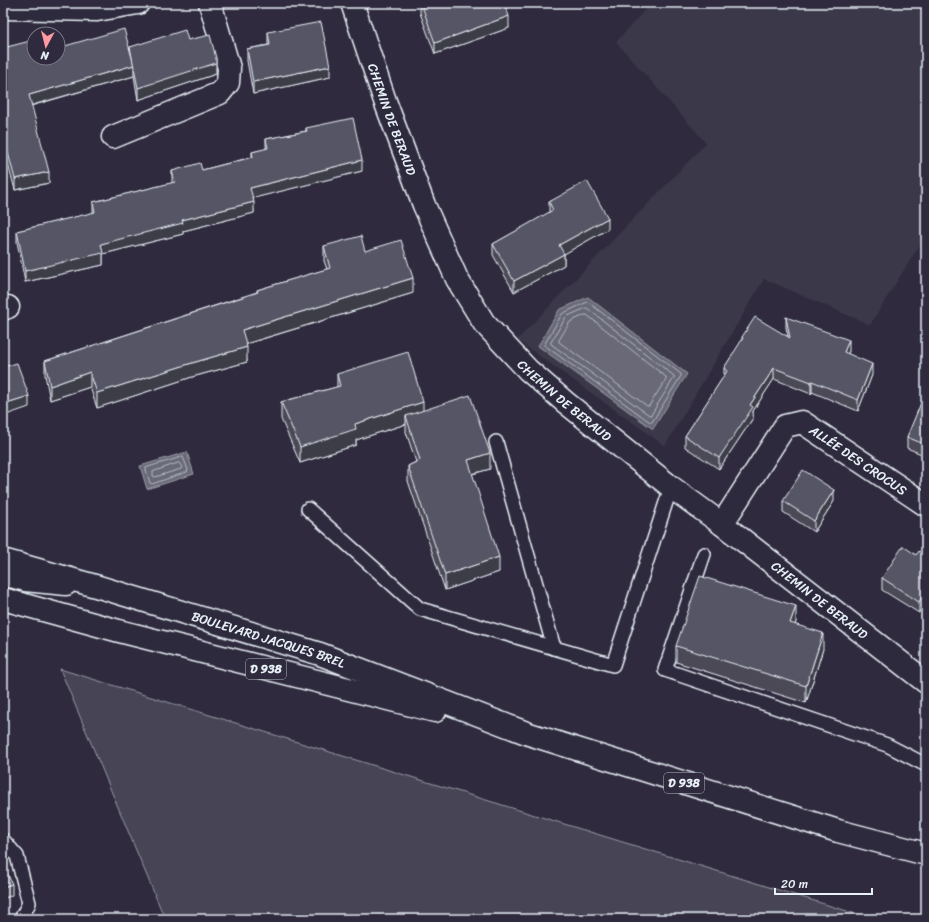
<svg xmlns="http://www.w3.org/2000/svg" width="929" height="922" font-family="Sriracha,sans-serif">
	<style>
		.built { fill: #3b3749 }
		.green { fill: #464455; stroke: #979aa6 }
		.water { fill: #696978; stroke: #9c9fab }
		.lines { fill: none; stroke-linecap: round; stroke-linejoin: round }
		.shore { stroke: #b5bbc5; stroke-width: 1 }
		.service-casing { stroke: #e8f1f8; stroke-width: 16 }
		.minor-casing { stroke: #e8f1f8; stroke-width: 25 }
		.tertiary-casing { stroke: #e8f1f8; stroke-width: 25 }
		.primary-casing { stroke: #e8f1f8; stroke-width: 25 }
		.service { stroke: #2f2a3d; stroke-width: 13 }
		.minor { stroke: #2f2a3d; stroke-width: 22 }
		.tertiary { stroke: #2f2a3d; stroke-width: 22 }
		.primary { stroke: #2f2a3d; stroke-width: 22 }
		.wall { fill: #4b4957; stroke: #e8f1f8 }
		.shaded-wall { fill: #3d3c47; stroke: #e8f1f8 }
		.building { fill: #575565; stroke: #e8f1f8 }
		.labels { text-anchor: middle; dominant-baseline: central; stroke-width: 4; stroke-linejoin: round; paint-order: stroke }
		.shield { fill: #2f2a3d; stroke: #b0b5c0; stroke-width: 1 }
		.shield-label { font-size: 12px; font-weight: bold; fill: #e8f1f8 }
		.street-label { font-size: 13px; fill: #e8f1f8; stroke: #2f2a3d }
	</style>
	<rect width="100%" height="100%" fill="#2f2a3d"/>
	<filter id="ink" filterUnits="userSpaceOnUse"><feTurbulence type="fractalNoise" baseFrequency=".025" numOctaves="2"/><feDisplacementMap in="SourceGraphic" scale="8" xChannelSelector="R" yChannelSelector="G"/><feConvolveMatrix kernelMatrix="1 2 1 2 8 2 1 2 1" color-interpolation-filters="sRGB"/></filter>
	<g filter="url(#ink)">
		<!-- built -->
		<polygon class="built" points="651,3 926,3 926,235 870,325 764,279 665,446 517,340 706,143 616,42"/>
		<!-- green -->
		<polygon class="green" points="60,669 873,919 165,919"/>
		<!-- water -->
		<g class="water">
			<polygon points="588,297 687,374 653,429 538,346 559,310"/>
			<polygon points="187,452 194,474 147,489 140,466"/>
		</g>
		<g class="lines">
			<!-- shore -->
			<g class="shore">
				<polygon points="588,302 681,374 681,376 652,422 650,422 544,345 562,314"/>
				<polygon points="587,308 674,376 674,378 651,415 649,415 551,344 551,342 566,317"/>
				<polygon points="585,315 587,315 666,377 666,379 649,406 647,406 559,342 559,340 570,322"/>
				<polygon points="183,457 188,470 187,472 152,484 150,483 146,470 146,468"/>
				<polygon points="179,463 182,467 181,469 155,477 153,476 153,472"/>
			</g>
			<!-- service casing -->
			<g class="service-casing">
				<g id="service">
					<polyline points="496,442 554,648"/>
					<polyline points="308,509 420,609 613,665 671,487"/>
					<polyline points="704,554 665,670 887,745 926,765"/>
					<polyline points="3,840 17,856 29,903 21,919"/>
				</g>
			</g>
			<!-- minor casing -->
			<g class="minor-casing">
				<g id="minor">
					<path id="s1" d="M352,3L385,101L424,205L457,279L484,323L528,370L565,402L671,487L722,524L926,682"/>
					<polyline points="3,8 97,10 138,3"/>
					<polyline points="113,137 220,93 228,83 229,68 210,3"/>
					<polyline points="3,309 8,307"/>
					<path id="s2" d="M722,524L785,426L802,422L926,505"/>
				</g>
			</g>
			<!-- tertiary casing -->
			<g class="tertiary-casing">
				<polyline id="tertiary" points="3,574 25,580 66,584"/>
			</g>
			<!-- primary casing -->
			<g class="primary-casing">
				<g id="primary">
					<path id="s3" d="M3,560L99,587L320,654L529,734L838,831L926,854"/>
					<polyline points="3,599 119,631 435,711"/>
				</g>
			</g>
			<!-- service -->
			<use href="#service" class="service"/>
			<!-- minor -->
			<use href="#minor" class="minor"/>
			<!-- tertiary -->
			<use href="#tertiary" class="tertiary"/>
			<!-- primary -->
			<use href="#primary" class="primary"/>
		</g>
		<!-- wall -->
		<g class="wall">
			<polygon points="420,3 504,3 509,28 435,54 420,13"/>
			<polygon points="268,32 330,77 253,94 247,61 247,49 268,45"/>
			<polygon points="188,40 216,69 216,74 138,100 134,76 31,106 49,183 15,190 3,146 3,91 5,90 3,82 3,48 34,58 130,50 130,47"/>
			<polygon points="306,128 362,171 253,198 254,213 183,231 183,234 103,254 103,265 25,282 17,242 17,231 93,213 93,202 172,183 172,171 202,170 252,157 252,152 266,149 266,139 306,131"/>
			<polygon points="549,202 608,229 564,254 564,265 514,292 493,255 493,244 549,213"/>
			<polygon points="324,246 365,251 413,293 246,344 247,362 192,377 97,408 90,387 50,400 45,375 45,361 257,292 257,290 327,269 324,261"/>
			<polygon points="786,317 849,351 848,354 872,375 858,411 812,392 811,394 774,379 753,411 753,418 719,469 685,447 685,436 724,376 724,368 742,341 742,337 788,336 786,328"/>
			<polygon points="337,374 423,411 490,469 472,474 499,572 445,590 408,481 408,466 416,462 406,432 406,424 356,440 356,445 300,463 281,419 281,402 337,387"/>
			<polygon points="926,394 926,456 907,448 907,437"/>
			<polygon points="783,501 834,501 814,532 783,512"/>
			<polygon points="916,555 926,556 926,608 923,606 919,613 882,590 882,578"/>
			<polygon points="796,622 795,624 823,649 806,703 676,662 676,646"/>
		</g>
		<!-- shaded-wall -->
		<g class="shaded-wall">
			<polygon points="509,16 509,28 435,54 435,43"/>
			<polygon points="216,58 216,74 138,100 138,88"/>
			<polygon points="134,65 134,76 29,106 29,95"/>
			<polygon points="330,66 330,77 253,94 253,82"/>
			<polygon points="362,160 362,171 250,199 250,188"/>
			<polygon points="49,172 49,183 15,190 15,179"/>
			<polygon points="254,202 254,213 183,231 183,234 103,254 103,265 25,282 25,271 101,244 182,220"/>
			<polygon points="608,218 608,229 559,257 559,245"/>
			<polygon points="564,254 564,265 514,292 514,281"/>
			<polygon points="413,278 413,293 242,345 242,330"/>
			<polygon points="849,340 849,351 844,363 844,352"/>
			<polygon points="247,347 247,362 192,377 97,408 97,393 192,363"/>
			<polygon points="872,364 872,375 858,411 858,400"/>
			<polygon points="774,368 774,379 753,411 753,418 719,469 719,458 750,405"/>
			<polygon points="90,372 90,387 50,400 50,386"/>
			<polygon points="812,381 812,392 811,394 811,382"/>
			<polygon points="29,396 29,407 3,416 3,404"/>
			<polygon points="423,402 423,419 406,416 406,424 356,440 356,445 300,463 300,447 355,424"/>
			<polygon points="490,453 490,469 468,475 468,460"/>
			<polygon points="834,490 834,501 814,532 814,521"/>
			<polygon points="499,557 499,572 445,590 445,575"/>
			<polygon points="923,595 923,606 919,613 919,602"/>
			<polygon points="796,606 796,622 790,639 790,623"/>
			<polygon points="823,633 823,649 806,703 806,686"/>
			<polygon points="12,884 12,895 3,899 3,887"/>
		</g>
		<!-- building -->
		<g class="building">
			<polygon points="421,3 504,3 509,16 435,43"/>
			<polygon points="321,22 330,66 253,82 247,49 270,45 268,32"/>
			<polygon points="124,29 134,65 29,95 49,172 15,179 3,134 3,91 8,90 3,70 3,48 34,40 34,58 58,58 58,48"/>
			<polygon points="185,30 188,40 210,35 216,58 216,63 138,88 130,47"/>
			<polygon points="353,118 362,160 250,188 254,202 182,220 183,223 101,244 103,253 25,271 17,231 95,212 93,202 175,182 172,171 200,163 202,170 253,157 252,152 268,148 266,139 307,131 306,128"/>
			<polygon points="587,181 608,218 559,245 564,254 514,281 493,244 553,210 549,202"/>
			<polygon points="361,236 365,251 401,240 413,278 242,330 247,347 192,363 97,393 90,372 50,386 45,361 258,292 257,290 330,268 324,246"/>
			<polygon points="755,317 790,338 786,317 849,340 844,352 872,364 858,400 812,381 811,382 774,368 750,405 753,407 719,458 685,436 727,371 724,368 743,338 742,337"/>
			<polygon points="408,352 423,402 355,424 356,429 300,447 281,402 340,386 337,374"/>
			<polygon points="17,363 29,396 3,404 3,367"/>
			<polygon points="925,393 926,394 926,445 907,437"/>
			<polygon points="470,395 490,453 468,460 499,557 445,575 408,466 420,460 406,416"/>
			<polygon points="803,470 834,490 814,521 783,501"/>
			<polygon points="903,546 916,555 919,551 926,556 926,597 923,595 919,602 882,578"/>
			<polygon points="700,576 796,606 790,623 823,633 806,686 676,646"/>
			<polygon points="3,863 12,884 3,887"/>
		</g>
	</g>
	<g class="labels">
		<!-- shield labels -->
		<g class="shield">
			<rect x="246" y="659" width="40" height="20" rx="3"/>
			<rect x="664" y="773" width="40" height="20" rx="3"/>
		</g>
		<g class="shield-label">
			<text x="266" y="669">D 938</text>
			<text x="684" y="783">D 938</text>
		</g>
		<!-- street labels -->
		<g class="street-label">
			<text stroke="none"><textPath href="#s1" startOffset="123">CHEMIN DE BERAUD</textPath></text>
			<text stroke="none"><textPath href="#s1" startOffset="459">CHEMIN DE BERAUD</textPath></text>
			<text stroke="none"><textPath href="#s2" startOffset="202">ALLÉE DES CROCUS</textPath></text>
			<text stroke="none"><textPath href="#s1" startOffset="783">CHEMIN DE BERAUD</textPath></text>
			<text stroke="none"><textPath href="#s3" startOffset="277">BOULEVARD JACQUES BREL</textPath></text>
		</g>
	</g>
	<!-- margin -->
	<rect width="929" height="922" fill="none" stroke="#2f2a3d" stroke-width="16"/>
	<rect x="8" y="8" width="913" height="906" fill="none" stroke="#e8f1f8" stroke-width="1.5" filter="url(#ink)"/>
	<!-- north arrow -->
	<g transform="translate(46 46) rotate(187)"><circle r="19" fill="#2f2a3d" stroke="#797a88"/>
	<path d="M0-3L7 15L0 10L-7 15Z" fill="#ff9aa2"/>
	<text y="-6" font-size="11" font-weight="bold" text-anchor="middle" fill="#e8f1f8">N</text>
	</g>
	<!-- scale -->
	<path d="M775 888v6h97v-6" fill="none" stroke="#e8f1f8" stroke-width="2"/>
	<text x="781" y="888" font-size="12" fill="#e8f1f8" stroke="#2f2a3d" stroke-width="3" paint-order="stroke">20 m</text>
</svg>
